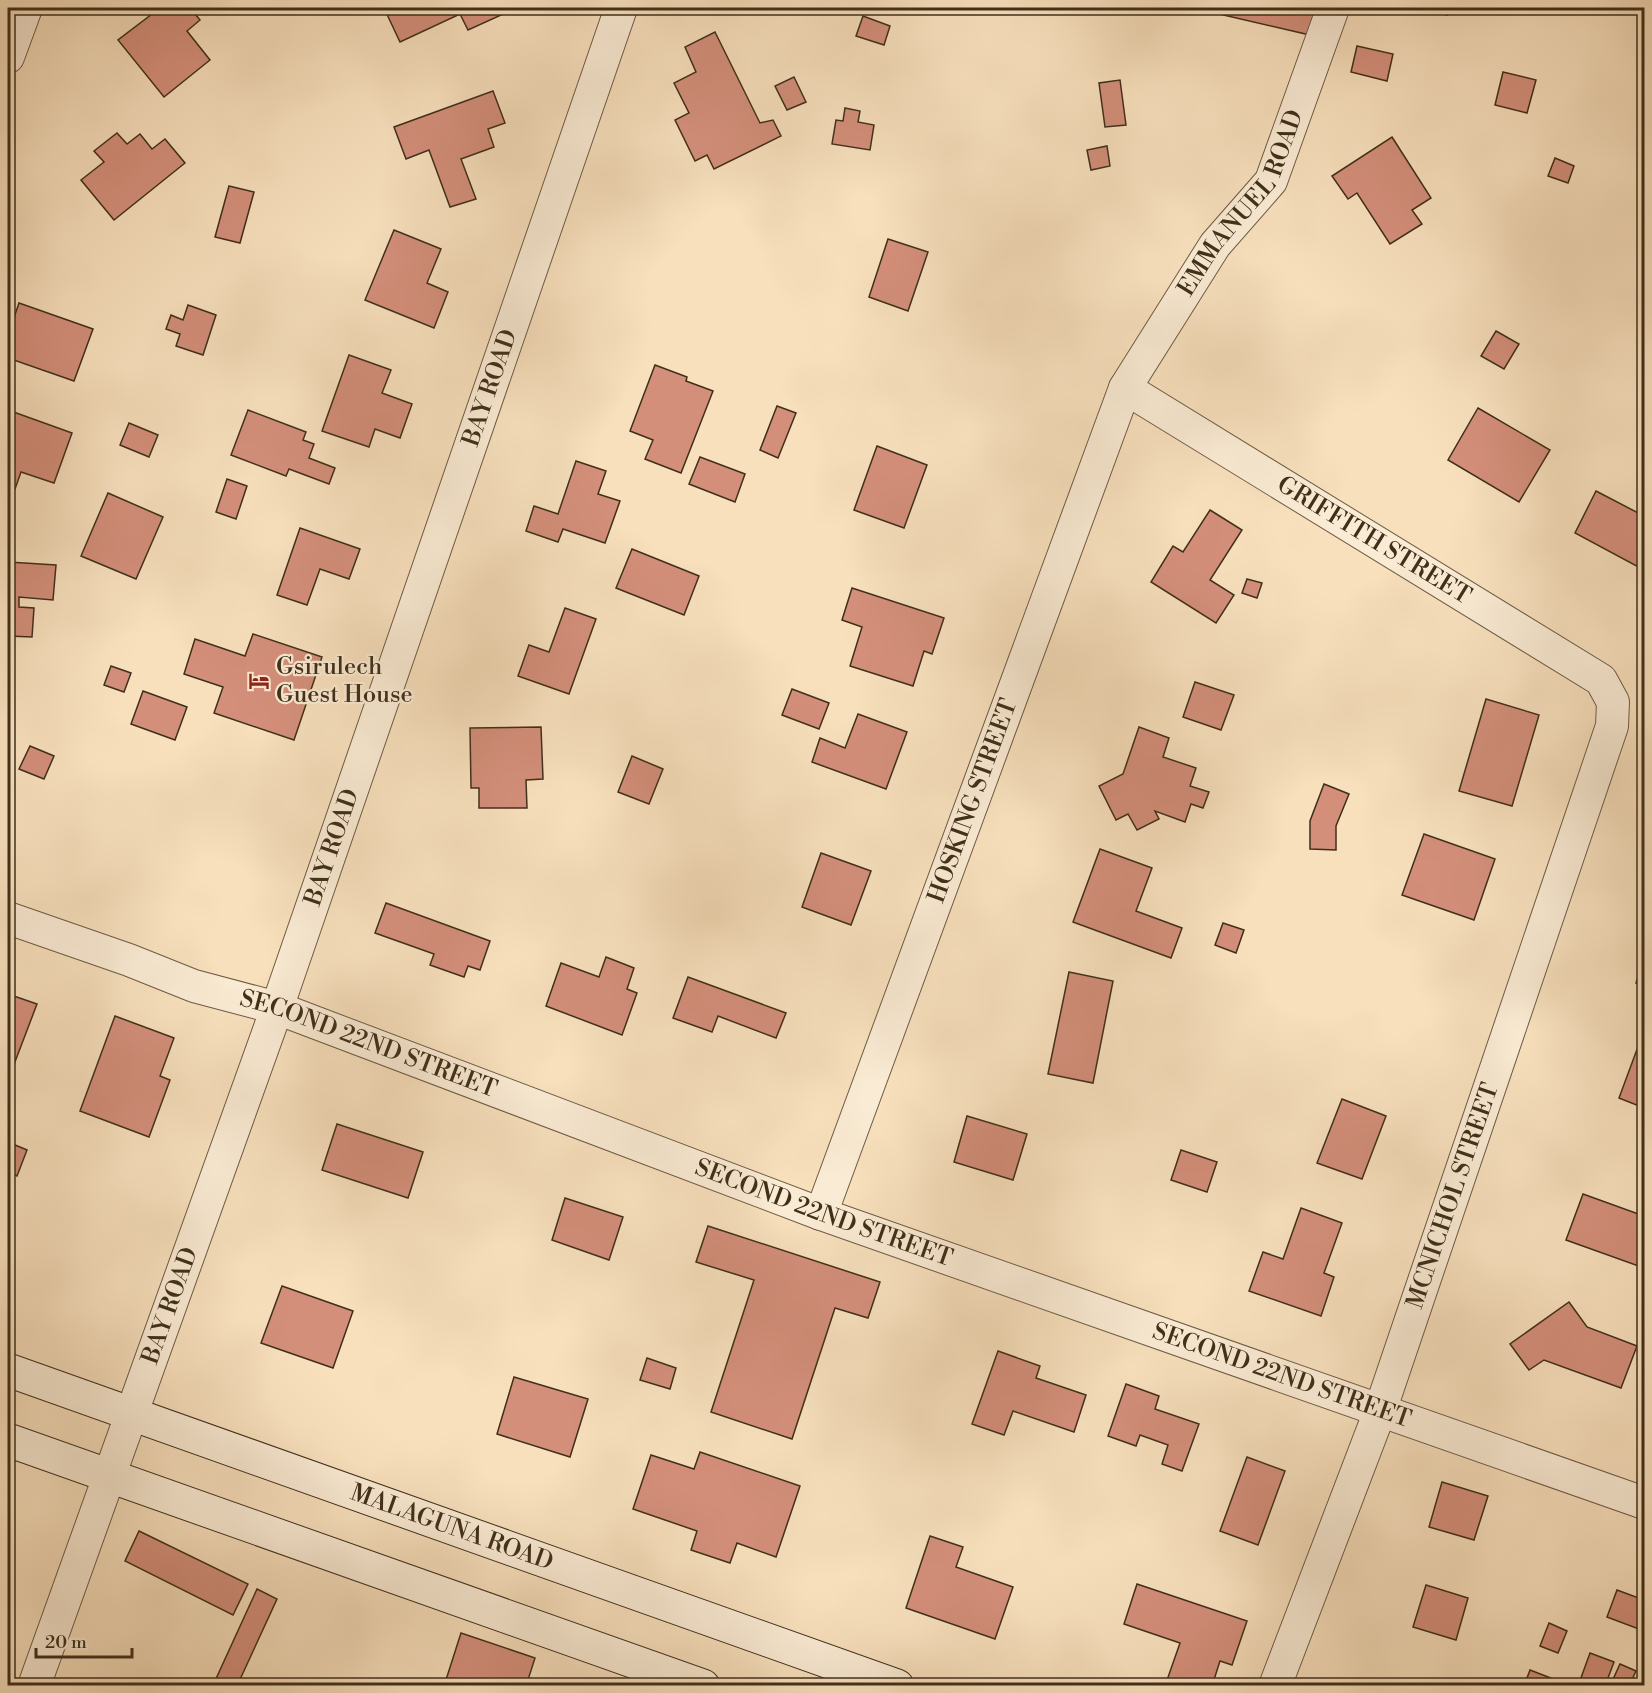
<svg xmlns="http://www.w3.org/2000/svg" width="1652" height="1693" font-family="'Libre Bodoni',serif">
	<style>
		.building { fill: #d48f7b; stroke: #3f2f1a; stroke-width: 1.5 }
		.lines { fill: none; stroke-linecap: round; stroke-linejoin: round }
		.street-casing { stroke: #6d5b43; stroke-width: 34 }
		.secondary-casing { stroke: #3f2f1a; stroke-width: 35 }
		.street { stroke: #faebd4; stroke-width: 32 }
		.secondary { stroke: #faebd4; stroke-width: 33 }
		.labels { text-anchor: middle; dominant-baseline: central; stroke-width: 4.5; stroke-linejoin: round; paint-order: stroke }
		.street-label { font-size: 24px; fill: #3f2f1a; stroke: #faebd4 }
		.poi-label { font-size: 24px; fill: #3f2f1a; stroke: #faebd4; text-anchor: start }
	</style>
	<rect width="100%" height="100%" fill="#f8e0bd"/>
	<filter id="stains"><feTurbulence type="fractalNoise" baseFrequency=".00333" numOctaves="4"/><feColorMatrix values="0 0 0 0 .2 0 0 0 0 .09 0 0 0 0 .02 0 0 0 .5 -.17"/></filter>
	<radialGradient id="worn" r=".72"><stop offset=".6" stop-color="#630" stop-opacity="0"/><stop offset="1" stop-color="#630" stop-opacity=".3"/></radialGradient>
	<!-- building -->
	<g class="building">
		<polygon points="160,8 190,8 200,20 187,31 210,60 164,97 118,40"/>
		<polygon points="384,8 508,8 510,11 468,30 460,14 400,42"/>
		<polygon points="1221,8 1317,8 1310,35 1219,14"/>
		<polygon points="1421,8 1449,8 1447,15"/>
		<polygon points="863,16 890,26 884,45 856,36"/>
		<polygon points="715,32 760,123 773,120 781,136 714,169 707,155 695,161 675,120 689,113 674,83 696,72 685,47"/>
		<polygon points="1357,46 1393,54 1387,81 1351,72"/>
		<polygon points="1503,72 1536,80 1527,113 1495,105"/>
		<polygon points="794,77 806,102 787,110 775,86"/>
		<polygon points="1120,80 1126,125 1105,127 1099,83"/>
		<polygon points="493,91 505,123 488,129 494,147 461,159 476,199 450,207 429,150 406,159 394,127"/>
		<polygon points="845,108 860,111 858,122 874,125 870,150 832,144 836,120 843,121"/>
		<polygon points="117,133 127,144 140,134 152,149 165,139 185,163 114,220 81,180 104,162 94,151"/>
		<polygon points="1392,137 1431,198 1412,210 1422,224 1390,244 1357,193 1348,199 1332,176"/>
		<polygon points="1107,146 1110,166 1091,170 1087,150"/>
		<polygon points="1555,158 1574,166 1568,183 1548,176"/>
		<polygon points="229,186 254,192 240,243 215,237"/>
		<polygon points="394,230 441,249 427,283 448,292 434,328 365,300"/>
		<polygon points="888,239 928,252 908,311 869,297"/>
		<polygon points="19,303 93,329 74,381 8,358 8,335"/>
		<polygon points="188,305 216,315 203,355 176,346 180,334 166,329 171,315 183,320"/>
		<polygon points="1496,331 1519,344 1504,369 1481,356"/>
		<polygon points="349,355 391,370 382,393 412,404 400,438 375,429 369,447 322,431"/>
		<polygon points="655,365 687,377 686,381 713,391 681,473 645,459 653,440 630,431"/>
		<polygon points="777,406 796,413 778,458 760,450"/>
		<polygon points="1478,408 1550,450 1519,502 1448,460"/>
		<polygon points="8,410 72,433 54,483 21,472 15,489 8,486"/>
		<polygon points="248,410 306,432 303,440 314,444 309,458 335,468 329,484 289,469 286,476 231,455"/>
		<polygon points="129,423 158,435 149,457 120,445"/>
		<polygon points="877,446 927,465 904,528 854,510"/>
		<polygon points="700,457 745,474 735,502 689,484"/>
		<polygon points="576,461 606,471 598,494 620,501 605,543 563,529 558,542 526,531 534,506 558,514"/>
		<polygon points="227,479 247,486 236,519 216,512"/>
		<polygon points="1596,491 1644,516 1644,570 1575,533"/>
		<polygon points="108,493 163,517 136,579 81,556"/>
		<polygon points="1210,510 1242,530 1210,580 1234,595 1216,623 1151,582 1173,546 1183,552"/>
		<polygon points="300,528 360,549 349,579 320,569 307,605 277,595"/>
		<polygon points="632,549 699,576 684,615 616,588"/>
		<polygon points="8,562 56,565 53,600 19,597 19,607 34,608 32,637 8,636"/>
		<polygon points="1247,579 1262,583 1257,598 1242,593"/>
		<polygon points="852,588 944,618 932,654 924,651 913,686 850,666 862,627 842,620"/>
		<polygon points="565,608 596,619 569,694 518,676 529,645 549,652"/>
		<polygon points="253,634 322,657 294,740 214,713 223,687 184,674 195,639 245,656"/>
		<polygon points="111,666 131,673 124,692 104,685"/>
		<polygon points="1195,682 1234,695 1221,730 1183,717"/>
		<polygon points="792,689 829,703 819,729 782,715"/>
		<polygon points="143,691 187,707 175,740 131,724"/>
		<polygon points="1486,699 1539,715 1512,806 1459,791"/>
		<polygon points="858,714 907,732 886,789 812,762 820,738 845,748"/>
		<polygon points="541,727 543,779 526,780 527,808 479,808 479,788 471,788 470,728"/>
		<polygon points="1139,727 1169,738 1163,757 1196,768 1190,786 1209,792 1203,808 1191,804 1185,822 1155,811 1159,819 1137,830 1128,814 1116,820 1099,786 1123,774"/>
		<polygon points="30,746 54,756 44,779 19,769"/>
		<polygon points="632,756 663,769 649,804 618,792"/>
		<polygon points="1324,784 1349,794 1336,826 1336,850 1310,849 1310,821"/>
		<polygon points="1424,834 1495,859 1474,920 1402,895"/>
		<polygon points="1100,849 1152,868 1136,911 1182,928 1171,958 1073,922"/>
		<polygon points="821,853 871,871 851,925 802,907"/>
		<polygon points="386,903 490,941 480,970 468,966 464,977 430,965 434,954 375,933"/>
		<polygon points="1223,923 1244,930 1236,953 1215,945"/>
		<polygon points="606,957 634,968 627,989 637,993 622,1035 546,1006 561,963 599,977"/>
		<polygon points="1644,958 1644,986 1636,983"/>
		<polygon points="1069,972 1113,981 1093,1083 1048,1074"/>
		<polygon points="688,977 786,1013 776,1038 718,1016 712,1032 673,1018"/>
		<polygon points="8,994 37,1004 10,1075 8,1074"/>
		<polygon points="115,1016 174,1038 160,1076 170,1080 149,1137 80,1111"/>
		<polygon points="1639,1044 1644,1046 1644,1108 1619,1098"/>
		<polygon points="1342,1099 1386,1116 1362,1179 1317,1163"/>
		<polygon points="967,1116 1027,1134 1013,1180 954,1162"/>
		<polygon points="337,1124 423,1152 408,1198 322,1170"/>
		<polygon points="8,1142 27,1150 17,1176 8,1172"/>
		<polygon points="1181,1150 1217,1162 1207,1192 1171,1180"/>
		<polygon points="1583,1194 1644,1216 1644,1268 1566,1240"/>
		<polygon points="565,1198 623,1217 609,1260 552,1240"/>
		<polygon points="1301,1208 1342,1223 1324,1273 1334,1277 1321,1316 1249,1291 1263,1252 1283,1259"/>
		<polygon points="708,1226 880,1282 868,1318 835,1308 792,1439 711,1412 754,1280 696,1262"/>
		<polygon points="282,1286 353,1311 333,1368 261,1343"/>
		<polygon points="1569,1302 1587,1327 1637,1346 1621,1388 1544,1360 1529,1370 1510,1344"/>
		<polygon points="998,1351 1040,1366 1036,1378 1086,1395 1074,1432 1013,1411 1004,1435 972,1424"/>
		<polygon points="647,1358 676,1368 670,1389 640,1380"/>
		<polygon points="514,1377 588,1399 570,1457 497,1434"/>
		<polygon points="1126,1384 1159,1396 1155,1409 1199,1424 1182,1471 1162,1464 1168,1445 1140,1435 1136,1446 1108,1436"/>
		<polygon points="700,1452 800,1486 776,1557 737,1543 730,1563 691,1550 697,1531 633,1509 651,1455 694,1469"/>
		<polygon points="1247,1457 1285,1471 1258,1545 1220,1531"/>
		<polygon points="1442,1482 1488,1496 1474,1540 1429,1527"/>
		<polygon points="139,1531 248,1584 233,1615 125,1561"/>
		<polygon points="930,1536 963,1547 956,1567 1013,1587 995,1639 906,1608"/>
		<polygon points="1137,1584 1247,1621 1232,1665 1220,1661 1212,1686 1166,1683 1180,1643 1124,1624"/>
		<polygon points="1426,1585 1468,1598 1456,1640 1413,1627"/>
		<polygon points="257,1589 277,1599 237,1686 226,1686 215,1681"/>
		<polygon points="1617,1590 1644,1600 1644,1631 1607,1617"/>
		<polygon points="1549,1623 1567,1631 1558,1653 1540,1646"/>
		<polygon points="461,1633 535,1658 526,1686 444,1686"/>
		<polygon points="1590,1653 1614,1662 1605,1686 1578,1686"/>
		<polygon points="1620,1664 1636,1671 1629,1686 1610,1686"/>
		<polygon points="1530,1670 1561,1682 1559,1686 1524,1686"/>
	</g>
	<g class="lines">
		<!-- street casing -->
		<g class="street-casing">
			<g id="street">
				<polyline points="8,57 26,8"/>
				<path id="s1" d="M1125,388L1601,680L1613,702L1612,726L1380,1411L1275,1686"/>
				<path id="s2" d="M8,918L129,960L194,986L277,1008L821,1214L1644,1503"/>
				<path id="s3" d="M821,1214L1125,388L1215,245L1271,181L1333,8"/>
				<path id="s4" d="M34,1686L277,1008L621,8"/>
			</g>
		</g>
		<!-- secondary casing -->
		<g class="secondary-casing">
			<g id="secondary">
				<path id="s5" d="M8,1370L897,1686"/>
				<polyline points="8,1440 703,1686"/>
			</g>
		</g>
		<!-- street -->
		<use href="#street" class="street"/>
		<!-- secondary -->
		<use href="#secondary" class="secondary"/>
	</g>
	<!-- icons -->
	<defs>
		<g id="hotel-bare" transform="scale(1.62)"><path d="M-6-4.5h1.5V1H6V5H4.5V3h-9V5H-6ZM-4 0a1.8 1.8 0 1 1 3.6 0ZM.5 0V-2.5h3Q6-2.5 6 0Z" fill="#8f2418" stroke="#faebd4" stroke-width="2.5" paint-order="stroke"/></g>
	</defs>
	<g fill-rule="evenodd">
		<use href="#hotel-bare" x="259" y="681"/>
	</g>
	<g class="labels">
		<!-- street labels -->
		<g class="street-label">
			<text stroke="none"><textPath href="#s3" startOffset="1100">EMMANUEL ROAD</textPath></text>
			<text stroke="none"><textPath href="#s4" startOffset="1376">BAY ROAD</textPath></text>
			<text stroke="none"><textPath href="#s1" startOffset="292">GRIFFITH STREET</textPath></text>
			<text stroke="none"><textPath href="#s3" startOffset="440">HOSKING STREET</textPath></text>
			<text stroke="none"><textPath href="#s4" startOffset="890">BAY ROAD</textPath></text>
			<text stroke="none"><textPath href="#s2" startOffset="382">SECOND 22ND STREET</textPath></text>
			<text transform="translate(1453 1196) rotate(-71)">MCNICHOL STREET</text>
			<text stroke="none"><textPath href="#s2" startOffset="868">SECOND 22ND STREET</textPath></text>
			<text stroke="none"><textPath href="#s4" startOffset="404">BAY ROAD</textPath></text>
			<text stroke="none"><textPath href="#s2" startOffset="1354">SECOND 22ND STREET</textPath></text>
			<text stroke="none"><textPath href="#s5" startOffset="471">MALAGUNA ROAD</textPath></text>
		</g>
		<!-- poi labels -->
		<g class="poi-label">
			<text x="276" y="667">Gsirulech<tspan x="276" dy="28">Guest House</tspan></text>
		</g>
	</g>
	<!-- margin -->
	<rect width="1652" height="1693" fill="none" stroke="#f8e0bd" stroke-width="30"/>
	<rect x="9" y="9" width="1634" height="1675" fill="none" stroke="#3f2f1a" stroke-width="3"/>
	<rect x="15" y="15" width="1622" height="1663" fill="none" stroke="#3f2f1a" stroke-width="1.5"/>
	<!-- scale -->
	<path d="M36 1648v9h96v-9" fill="none" stroke="#3f2f1a" stroke-width="3"/>
	<text x="45" y="1648" font-size="18" fill="#3f2f1a" stroke="#faebd4" stroke-width="4.5" paint-order="stroke">20 m</text>
	<rect width="100%" height="100%" filter="url(#stains)"/>
	<rect width="100%" height="100%" fill="url(#worn)"/>
</svg>
